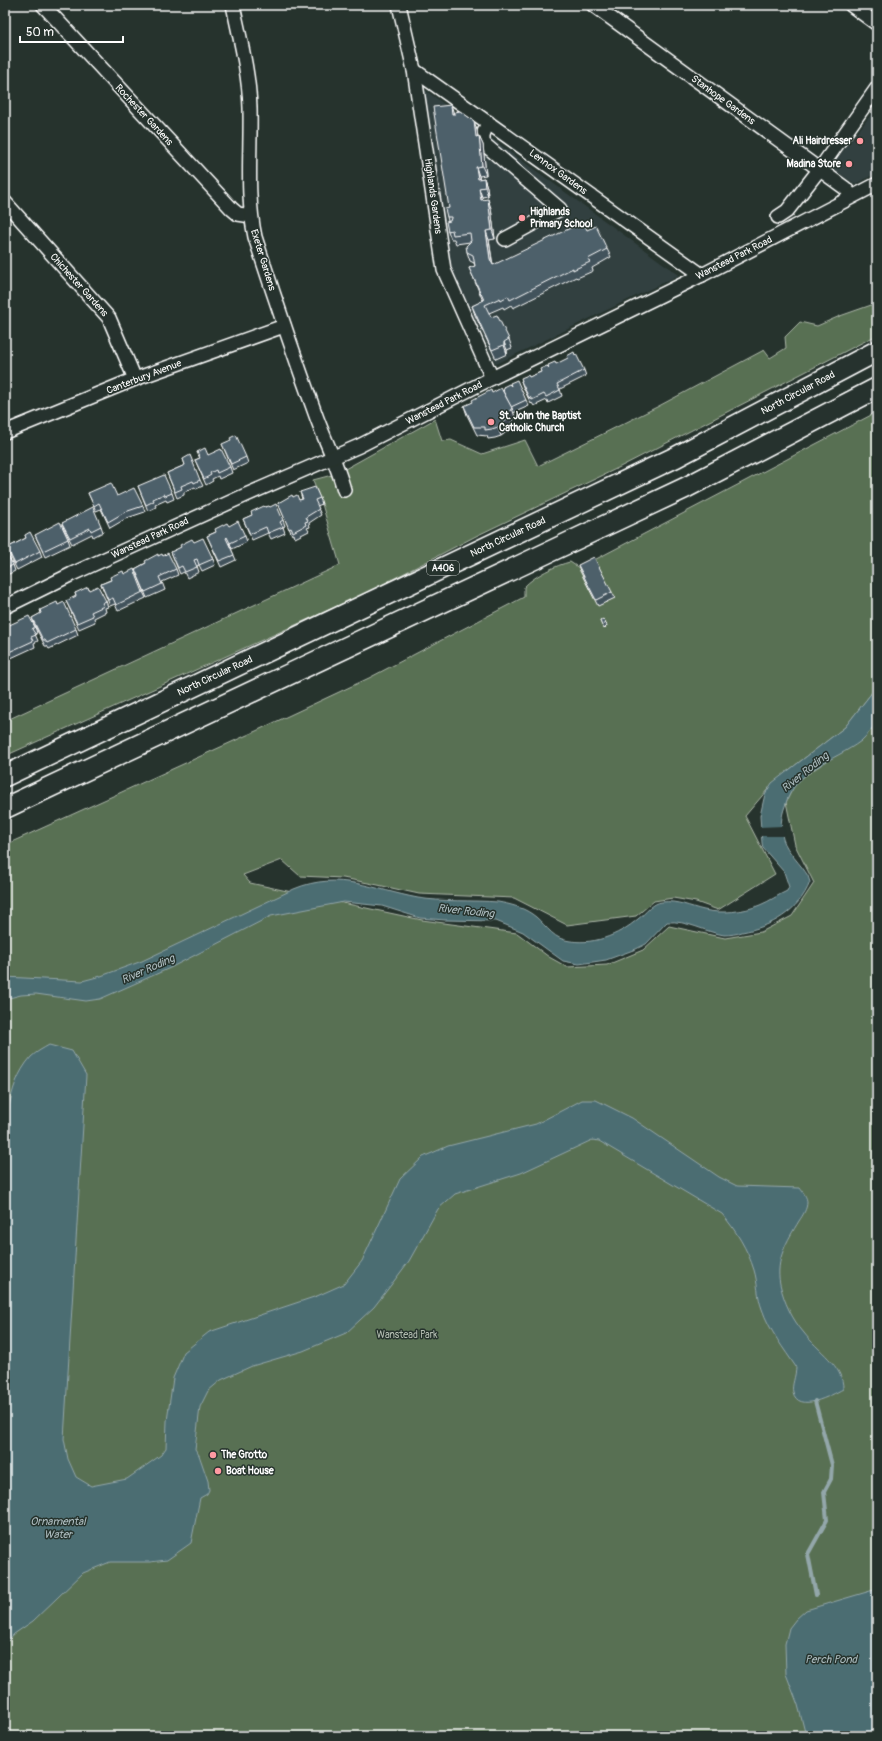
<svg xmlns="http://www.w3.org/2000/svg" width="882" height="1741" font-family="Pangolin,sans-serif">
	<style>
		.built { fill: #324040 }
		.green { fill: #596f53; stroke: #acb7a9 }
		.water { fill: #4b6d72; stroke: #93a7aa }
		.pier { fill: #26332d }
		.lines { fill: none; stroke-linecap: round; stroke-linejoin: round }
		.stream { stroke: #93a7aa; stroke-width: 4 }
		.minor-casing { stroke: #fff; stroke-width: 16 }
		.highway-casing { stroke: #fff; stroke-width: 23 }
		.minor { stroke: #26332d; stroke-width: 13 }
		.highway { stroke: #26332d; stroke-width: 20 }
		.wall { fill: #43535c; stroke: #fff }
		.shaded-wall { fill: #37434b; stroke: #fff }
		.building { fill: #4e606b; stroke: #fff }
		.poi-dot { fill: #ff9aa2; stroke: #26332d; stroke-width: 1.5 }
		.labels { text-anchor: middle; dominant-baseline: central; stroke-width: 3; stroke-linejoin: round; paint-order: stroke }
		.shield { fill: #26332d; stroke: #bec2c0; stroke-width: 1 }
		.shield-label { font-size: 9px; font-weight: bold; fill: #fff }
		.street-label { font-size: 10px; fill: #fff; stroke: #26332d }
		.poi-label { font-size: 10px; font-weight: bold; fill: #fff; stroke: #26332d; text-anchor: start }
		.park-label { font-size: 10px; fill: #b4beb2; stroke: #26332d }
		.water-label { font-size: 11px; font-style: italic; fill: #aebdc0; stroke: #26332d }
	</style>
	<rect width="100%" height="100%" fill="#26332d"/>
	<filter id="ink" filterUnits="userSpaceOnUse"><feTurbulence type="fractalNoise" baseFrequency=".025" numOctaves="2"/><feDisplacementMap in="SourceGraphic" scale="8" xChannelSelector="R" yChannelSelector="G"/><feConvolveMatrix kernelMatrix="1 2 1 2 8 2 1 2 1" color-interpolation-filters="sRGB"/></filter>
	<g filter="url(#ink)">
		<!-- built -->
		<g class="built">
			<polygon points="425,90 679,275 496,364 452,270"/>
			<polygon points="877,107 877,173 855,184 833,169 832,165"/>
		</g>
		<!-- green -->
		<g class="green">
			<polygon points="877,303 877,335 618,468 476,536 364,594 5,756 5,721 340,565 322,504 313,480 332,475 335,480 346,474 345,469 435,419 442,441 451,440 482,454 525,440 538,466 657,407 764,350 770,358 786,348 785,337 800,322 817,326 840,316"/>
			<path d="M877,412V686L845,727L789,770L768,789L745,816L775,874L718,910L696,902L673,898L654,901L636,916L567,925L514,898L419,894L378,885L343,878L300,876L282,860L243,875L250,883L422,920L517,933L549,957L567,967L607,965L643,950L669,926L725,938L761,932L792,916L814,883L795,845L786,802L796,782L828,760L862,740L877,722V1736H5V845L256,731L369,678L524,597V587C534,576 556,565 570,562L579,568Z"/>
		</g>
		<!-- water -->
		<g class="water">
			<path d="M877,686V722C872,728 867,736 861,741C833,762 796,768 785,806C781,817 780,827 783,839C787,852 801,864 808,876L810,882C799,911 771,927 742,932C737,934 730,935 724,935C705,932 687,920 667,922L646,944L636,949L606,960L579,964L563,961L523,932L496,921L445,920L420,918L382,906L344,902L271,916L170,968L100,999L86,1001L36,994L21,995L5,999V977L82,981L101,976L142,961L294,889C339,870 374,890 418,898C441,902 473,900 498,902C509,904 522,907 532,914C543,921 551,937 565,940C592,946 618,936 638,919C646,913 652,903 662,902C677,900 690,907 704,910C721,914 744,912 760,905C770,901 778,895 787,891L789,887L784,872L763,848L762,843L760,816L765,794L772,783L845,727Z"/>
			<path d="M49,1045L72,1051L86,1075L64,1439L68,1459L76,1477L91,1486L127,1479L161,1455L166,1448L167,1421L173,1378L184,1352L209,1332L317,1296L344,1284L362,1261L400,1179L423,1157L448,1146L536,1124L582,1100H596L632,1118L719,1177L737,1186L800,1188C803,1192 807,1197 807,1202C807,1209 803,1215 799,1221C787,1241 775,1260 780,1284C784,1302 792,1319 804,1333C817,1350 844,1366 843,1389C832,1395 798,1414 793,1392C791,1386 796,1376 796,1367C784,1349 769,1330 762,1309C757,1296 758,1283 754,1270C748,1250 735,1229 722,1214L599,1141L592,1140L521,1173L455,1194L438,1209L409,1261L391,1285L374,1307L346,1333L303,1351L252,1366L221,1380L208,1391L200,1407L195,1449L199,1455L208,1481L209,1490L207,1494L200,1498L191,1543L167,1560L150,1562H110L83,1573L33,1621L14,1634L5,1644V1169C7,1131 4,1088 31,1057C36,1052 44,1048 49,1045Z"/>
			<polygon points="877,1589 877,1736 806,1736 798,1705 786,1674 785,1644 789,1628 796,1619 806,1610"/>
		</g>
		<!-- pier -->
		<polygon class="pier" points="783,826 785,836 760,836 759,827"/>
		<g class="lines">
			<!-- stream -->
			<polyline class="stream" points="815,1401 832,1465 831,1479 824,1492 827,1520 808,1554 816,1595"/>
			<!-- minor casing -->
			<g class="minor-casing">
				<g id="minor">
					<polyline points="43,5 232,209 238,214 251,216"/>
					<path d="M233,5C240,39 249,73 250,108C251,151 246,195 255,237C274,296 294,355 315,413C324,439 337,463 344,490"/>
					<polyline points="399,5 414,70 444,270 492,378"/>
					<polyline points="593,5 845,188 852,196"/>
					<polyline points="851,5 877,24"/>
					<polyline points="414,70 702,275"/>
					<polyline points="488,122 483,135 483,143 560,209 505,239"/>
					<polyline points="5,202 109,318 135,379"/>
					<polyline points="778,217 787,211 819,170 877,88"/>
					<polyline points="5,432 135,379 284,326"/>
					<polyline points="5,607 72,574 246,495 359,446 492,378 702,275 877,184"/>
				</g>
			</g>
			<!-- highway casing -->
			<g class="highway-casing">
				<g id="highway">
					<polyline points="5,776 676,457 877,351"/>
					<polyline points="5,808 685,488 877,388"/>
				</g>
			</g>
			<!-- minor -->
			<use href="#minor" class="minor"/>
			<!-- highway -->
			<use href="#highway" class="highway"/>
		</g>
		<!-- wall -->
		<g class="wall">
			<polygon points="455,114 477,130 478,137 479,136 483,145 486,175 479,176 480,179 484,178 487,187 488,196 482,197 483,200 491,208 495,239 489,240 493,265 587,230 607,249 611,257 592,268 593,271 577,278 576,277 513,308 511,305 504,309 503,307 489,313 491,317 509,339 512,348 507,350 507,354 496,359 475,315 472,306 483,301 473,277 469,268 475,266 474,263 470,261 467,252 470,242 456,244 454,239 451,239 448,231 448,221 447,217 449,208"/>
			<polygon points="549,368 584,370 586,376 560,389 562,396 548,403 547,400 534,406 532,403 531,404 523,387 521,381"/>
			<polygon points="511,386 526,400 529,406 513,413 515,417 510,425 511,428 501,436 495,438 488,439 487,436 477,435 467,415 464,406 503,391 504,390 503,387"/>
			<polygon points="222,444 246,457 248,463 233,470"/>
			<polygon points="197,452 208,455 230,467 232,473 219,479 218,476 212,479 213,481 206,485 195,460 200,458"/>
			<polygon points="183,459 200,480 203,486 196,489 195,487 184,492 184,495 177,498 167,473 185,465"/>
			<polygon points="138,486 172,493 174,499 167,502 166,500 155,505 156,507 148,511"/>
			<polygon points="300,492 320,498 322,504 317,506 321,515 309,523 310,527 307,528 309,531 295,538 294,534 292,535 278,503 293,497 299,500 302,499"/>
			<polygon points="88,493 117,496 143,506 145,512 127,518 110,528 101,509 96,511"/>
			<polygon points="265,507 270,507 283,520 285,526 283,527 285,533 271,539 268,533 252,540 243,519 252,515"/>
			<polygon points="62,523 101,526 103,532 93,537 92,534 72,544 64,529"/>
			<polygon points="229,526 245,536 247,542 232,549 230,543 229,544 236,560 221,567 207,536"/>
			<polygon points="25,535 40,551 42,557 17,570 9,554 7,548 26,538"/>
			<polygon points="35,535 68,539 70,545 45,557"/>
			<polygon points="194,542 213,559 215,565 202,571 199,565 197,566 199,572 187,578 184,572 180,574 171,552"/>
			<polygon points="5,551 13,565 15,571 5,576"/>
			<polygon points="158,556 163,556 176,569 178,575 162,582 165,590 147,598 135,569"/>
			<polygon points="578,565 612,592 615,598 598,606 580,571"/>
			<polygon points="124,574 143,592 146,598 118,611 115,604 110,606 101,584"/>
			<polygon points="89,590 106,601 108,607 105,608 106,612 94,618 95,622 79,629 66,601 76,597 75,593"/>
			<polygon points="58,605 76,629 78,635 49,649 47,646 45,646 34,624 32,618"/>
			<polygon points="600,621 606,623 607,626 604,629"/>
			<polygon points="5,627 35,627 37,633 35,634 38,641 34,643 35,647 11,658 9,655 5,657"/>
		</g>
		<!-- shaded-wall -->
		<g class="shaded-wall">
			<polygon points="451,105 454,114 452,114"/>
			<polygon points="474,121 477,130 479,146 476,137"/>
			<polygon points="479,136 483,145 486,175 482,166"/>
			<polygon points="476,167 479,176 481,188 478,179"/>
			<polygon points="484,178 487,187 488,196 485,187"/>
			<polygon points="479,188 482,197 484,209 481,200"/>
			<polygon points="488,199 491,208 495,239 492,230"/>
			<polygon points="486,231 489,240 493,268 490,259"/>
			<polygon points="504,342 507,350 507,354 504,345"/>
			<polygon points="512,408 515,417 510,425 511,428 501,436 498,427"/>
		</g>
		<!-- building -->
		<g class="building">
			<polygon points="451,105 452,114 455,114 455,112 460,111 474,121 476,137 479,136 482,166 476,167 478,179 484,178 485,187 479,188 481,200 488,199 492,230 486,231 490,259 493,265 583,222 587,230 596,226 607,249 588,259 590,262 573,270 573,268 510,300 508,296 501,300 500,298 485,305 491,317 497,315 509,339 504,342 504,345 492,350 472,306 484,300 469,268 475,266 473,255 467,252 466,246 471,241 470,233 453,235 452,230 448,231 446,222 450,221 451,218 451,217 447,217 445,209 449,208 433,107"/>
			<polygon points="574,352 575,355 576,354 584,370 557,384 560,390 546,397 544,394 532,400 530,397 529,398 521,381 522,381 521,378 528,375 529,377 541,372 540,369 547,366 549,368 548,365 555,362 556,364 568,358 567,356"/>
			<polygon points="517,380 526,400 511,407 503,391 504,390 503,387 509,384 511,386 510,383"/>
			<polygon points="501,388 512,408 505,417 508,419 498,427 492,429 485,430 485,427 474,427 464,406 473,402 472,400 491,390 492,393"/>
			<polygon points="236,435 246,457 231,464 222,444 231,440 230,438"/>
			<polygon points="205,448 208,455 221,449 230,467 217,473 216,470 210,473 211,475 204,479 195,460 200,458 197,452"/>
			<polygon points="190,455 200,480 194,483 193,481 181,486 182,489 175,492 167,473 185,465 183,459"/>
			<polygon points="164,475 172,493 165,496 164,494 153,499 154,501 146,505 138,486"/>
			<polygon points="111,483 117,496 134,488 143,506 125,512 108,522 99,503 94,506 88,493"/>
			<polygon points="315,487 320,498 315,500 319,509 306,517 308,521 305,522 306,525 293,532 291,528 289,529 278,503 292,495 293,497 297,495 299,500 303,499 300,492"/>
			<polygon points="276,504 283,520 280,522 283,527 268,533 266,527 250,534 243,519 252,515 251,512 264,506 265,507 269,506 270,507"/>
			<polygon points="93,507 101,526 91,531 90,528 70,538 62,523"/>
			<polygon points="238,521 245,536 230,543 227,537 226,538 234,555 219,561 207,536 216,532 215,529 227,523 229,526"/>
			<polygon points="60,522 68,539 43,551 35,535"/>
			<polygon points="30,532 40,551 15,564 7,548 26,538 25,535"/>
			<polygon points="203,538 213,559 199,565 197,559 194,560 197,567 185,572 182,566 178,568 171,552 181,547 180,545 192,539 194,542"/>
			<polygon points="5,551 13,565 5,569"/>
			<polygon points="168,553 176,569 159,577 162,584 145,592 135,569 146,563 145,561 158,554 158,556 162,554 163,556"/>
			<polygon points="594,557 612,592 596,600 578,565"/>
			<polygon points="134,569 143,592 116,605 113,598 108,600 101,584 111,580 110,577 123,571 124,574"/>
			<polygon points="98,586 106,601 102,603 104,606 91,612 93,616 77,623 66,601 76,596 75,593 88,587 89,590"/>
			<polygon points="57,602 58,605 64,602 76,629 47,643 45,640 43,640 32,618 41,613 40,610"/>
			<polygon points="29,616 35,627 32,629 36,635 31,637 33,641 9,652 7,649 5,650 5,627"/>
			<polygon points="603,619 606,623 602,626 600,621"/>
		</g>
	</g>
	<!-- markers -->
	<g class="poi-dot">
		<circle cx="860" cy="141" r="4"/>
		<circle cx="849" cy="164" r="4"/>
		<circle cx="522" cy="218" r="4"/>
		<circle cx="491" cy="422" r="4"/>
		<circle cx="213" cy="1455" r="4"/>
		<circle cx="218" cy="1471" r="4"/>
	</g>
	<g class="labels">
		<!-- shield labels -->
		<rect class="shield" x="427" y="561" width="32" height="14" rx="3"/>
		<g class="shield-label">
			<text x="443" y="568">A406</text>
		</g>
		<!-- street labels -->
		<g class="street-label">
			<text transform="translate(723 100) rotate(36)">Stanhope Gardens</text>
			<text transform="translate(144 115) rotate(47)">Rochester Gardens</text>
			<text transform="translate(558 172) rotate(36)">Lennox Gardens</text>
			<text transform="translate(433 196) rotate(82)">Highlands Gardens</text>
			<text transform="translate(734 258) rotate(-27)">Wanstead Park Road</text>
			<text transform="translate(263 260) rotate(73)">Exeter Gardens</text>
			<text transform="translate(79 285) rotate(48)">Chichester Gardens</text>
			<text transform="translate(144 377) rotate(-21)">Canterbury Avenue</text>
			<text transform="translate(798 393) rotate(-28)">North Circular Road</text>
			<text transform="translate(444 403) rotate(-27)">Wanstead Park Road</text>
			<text transform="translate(508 537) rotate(-25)">North Circular Road</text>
			<text transform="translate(150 538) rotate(-25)">Wanstead Park Road</text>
			<text transform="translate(215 676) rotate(-25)">North Circular Road</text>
		</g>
		<!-- poi labels -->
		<g class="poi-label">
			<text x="852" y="141" text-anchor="end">Ali Hairdresser</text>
			<text x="841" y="164" text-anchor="end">Madina Store</text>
			<text x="530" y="212">Highlands<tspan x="530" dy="12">Primary School</tspan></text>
			<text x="499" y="416">St. John the Baptist<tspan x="499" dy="12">Catholic Church</tspan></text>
			<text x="221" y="1455">The Grotto</text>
			<text x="226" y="1471">Boat House</text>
		</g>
		<!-- park labels -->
		<g class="park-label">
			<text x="407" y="1335">Wanstead Park</text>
		</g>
		<!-- water labels -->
		<g class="water-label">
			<text transform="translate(805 772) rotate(-39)">River Roding</text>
			<text transform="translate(466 911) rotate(6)">River Roding</text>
			<text transform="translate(148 969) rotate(-24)">River Roding</text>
			<text x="58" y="1521">Ornamental<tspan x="58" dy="13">Water</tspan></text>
			<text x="831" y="1659">Perch Pond</text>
		</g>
	</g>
	<!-- margin -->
	<rect width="882" height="1741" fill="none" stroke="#26332d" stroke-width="20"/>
	<rect x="10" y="10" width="862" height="1721" fill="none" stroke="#fff" stroke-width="1.5" filter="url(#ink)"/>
	<!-- scale -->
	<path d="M20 36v6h103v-6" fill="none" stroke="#ffffff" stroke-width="2"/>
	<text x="26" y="36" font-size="12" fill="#ffffff" stroke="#26332d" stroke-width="3" paint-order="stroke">50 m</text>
</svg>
